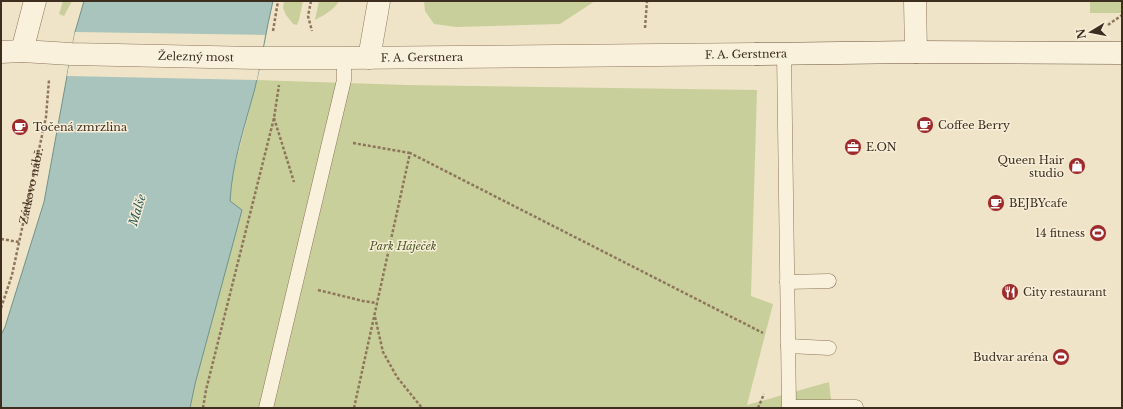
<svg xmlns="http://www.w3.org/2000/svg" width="1123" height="409" font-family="'Libre Baskerville',serif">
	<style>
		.green { fill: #c9cf9b }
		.water { fill: #a9c4bc; stroke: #6f938a }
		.pier { fill: #f0e4c8 }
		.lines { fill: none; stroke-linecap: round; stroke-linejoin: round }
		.lane-casing { stroke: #8d765c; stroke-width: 15 }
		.street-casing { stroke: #8d765c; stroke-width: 23 }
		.secondary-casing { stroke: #6f573f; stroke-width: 23 }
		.path { stroke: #8d765c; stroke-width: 2.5; stroke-dasharray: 3 2; stroke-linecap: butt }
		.lane { stroke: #faf1dc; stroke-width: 14 }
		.street { stroke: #faf1dc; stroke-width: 22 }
		.secondary { stroke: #faf1dc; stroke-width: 22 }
		.labels { text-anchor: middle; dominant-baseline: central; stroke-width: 3; stroke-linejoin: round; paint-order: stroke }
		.street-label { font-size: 11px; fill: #3d2e20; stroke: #f7eed8 }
		.poi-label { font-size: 11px; fill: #3d2e20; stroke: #f7eed8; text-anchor: start }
		.park-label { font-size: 11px; font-style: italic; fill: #4d5a26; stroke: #f7eed8 }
		.water-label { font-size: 12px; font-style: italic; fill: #2f5d5a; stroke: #f7eed8 }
	</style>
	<rect width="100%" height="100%" fill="#f0e4c8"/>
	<!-- green -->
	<g class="green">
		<polygon points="63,1 72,1 64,16 59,14"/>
		<polygon points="284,1 303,1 299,20 297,25 293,24 286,15 283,8"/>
		<path d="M319,1H339C334,10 324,15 315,20Z"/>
		<polygon points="424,1 595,1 560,24 456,27 434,24 425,11"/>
		<rect x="1090" y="1" width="32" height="12"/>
		<polygon points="257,80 407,85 757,90 751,296 773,304 747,405 829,382 832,408 190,408 195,384 205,344 230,201 231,181"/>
	</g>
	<!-- water -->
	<path class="water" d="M84,1H273C266,30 262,59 255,88C245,125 232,163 230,201L242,210L195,384L190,408H1V335L5,327L44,202L75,32Z"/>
	<!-- pier -->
	<polygon class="pier" points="75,32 265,35 257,80 67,76"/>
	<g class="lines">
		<!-- lane casing -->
		<g class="lane-casing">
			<g id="lane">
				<polyline points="784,53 789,407 856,407"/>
				<polyline points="787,282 829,281"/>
				<polyline points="788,346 829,348"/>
				<polyline points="266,408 344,80 344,58"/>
			</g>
		</g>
		<!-- street casing -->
		<g class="street-casing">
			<g id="street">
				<polyline points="915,1 916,52"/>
				<polyline points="22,51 35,1"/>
				<path id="s2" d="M1,52L22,51L71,54L261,58H344L757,54"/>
				<polyline points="369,58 379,1"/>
			</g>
		</g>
		<!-- secondary casing -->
		<g class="secondary-casing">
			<polyline id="secondary" points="757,54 916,52 1122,53"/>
		</g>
		<!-- path -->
		<g class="path">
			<polyline points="311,1 308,16 312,31"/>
			<polyline points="1108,25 1122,15"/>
			<polyline points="645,28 647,1"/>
			<polyline points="273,31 278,1"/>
			<polyline points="274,118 294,182"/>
			<polyline points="353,143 410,153"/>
			<polyline points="1,239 19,242"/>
			<polyline points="318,290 363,301 377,303"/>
			<path id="s1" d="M1,308L12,275L46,117L49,80"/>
			<polyline points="375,317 383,352 397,377 422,408"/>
			<polyline points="203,408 206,390 274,118 279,85"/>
			<polyline points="354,408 410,153 763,333"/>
			<polyline points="758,408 764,394"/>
		</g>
		<!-- lane -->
		<use href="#lane" class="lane"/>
		<!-- street -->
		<use href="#street" class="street"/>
		<!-- secondary -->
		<use href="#secondary" class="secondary"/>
	</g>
	<!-- icons -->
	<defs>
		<g id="cafe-disc" transform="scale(0.9)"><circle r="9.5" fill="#9e2a2b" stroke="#f7eed8"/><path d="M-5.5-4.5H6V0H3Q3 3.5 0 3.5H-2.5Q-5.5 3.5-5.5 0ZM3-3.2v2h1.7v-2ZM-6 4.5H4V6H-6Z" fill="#fff"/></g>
		<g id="office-disc" transform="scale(0.9)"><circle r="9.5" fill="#9e2a2b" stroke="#f7eed8"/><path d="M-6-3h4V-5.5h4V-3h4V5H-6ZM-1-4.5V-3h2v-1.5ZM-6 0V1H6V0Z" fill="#fff"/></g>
		<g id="shop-disc" transform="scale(0.9)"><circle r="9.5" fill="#9e2a2b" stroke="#f7eed8"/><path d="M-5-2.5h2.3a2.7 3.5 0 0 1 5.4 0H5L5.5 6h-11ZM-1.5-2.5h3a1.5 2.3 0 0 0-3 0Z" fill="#fff"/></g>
		<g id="stadium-disc" transform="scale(0.9)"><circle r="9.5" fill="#9e2a2b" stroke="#f7eed8"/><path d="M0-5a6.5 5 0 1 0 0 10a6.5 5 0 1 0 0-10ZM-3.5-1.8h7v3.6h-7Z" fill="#fff"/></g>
		<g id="restaurant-disc" transform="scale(0.9)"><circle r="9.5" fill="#9e2a2b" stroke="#f7eed8"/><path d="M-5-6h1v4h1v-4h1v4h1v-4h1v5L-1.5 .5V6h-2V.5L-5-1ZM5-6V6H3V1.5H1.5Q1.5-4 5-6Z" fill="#fff"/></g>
	</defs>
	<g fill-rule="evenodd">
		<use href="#cafe-disc" x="925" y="125"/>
		<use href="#cafe-disc" x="20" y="127"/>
		<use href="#office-disc" x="853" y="147"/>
		<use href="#shop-disc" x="1077" y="166"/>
		<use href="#cafe-disc" x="996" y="203"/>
		<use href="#stadium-disc" x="1098" y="233"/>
		<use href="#restaurant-disc" x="1010" y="292"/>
		<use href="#stadium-disc" x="1061" y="357"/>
	</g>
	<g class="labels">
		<!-- street labels -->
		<g class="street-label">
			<text transform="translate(746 54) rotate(-1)">F. A. Gerstnera</text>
			<text stroke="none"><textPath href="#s2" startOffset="195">Železný most</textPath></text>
			<text stroke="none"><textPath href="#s2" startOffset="421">F. A. Gerstnera</textPath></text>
			<text stroke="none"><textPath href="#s1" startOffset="126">Zátkovo nábř.</textPath></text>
		</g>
		<!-- poi labels -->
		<g class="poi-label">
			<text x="938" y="125">Coffee Berry</text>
			<text x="33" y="127">Točená zmrzlina</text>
			<text x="866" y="147">E.ON</text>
			<text x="1064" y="160" text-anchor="end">Queen Hair<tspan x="1064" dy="13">studio</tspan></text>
			<text x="1009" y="203">BEJBYcafe</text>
			<text x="1085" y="233" text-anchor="end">14 fitness</text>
			<text x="1023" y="292">City restaurant</text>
			<text x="1048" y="357" text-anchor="end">Budvar aréna</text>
		</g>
		<!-- park labels -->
		<g class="park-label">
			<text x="403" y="246">Park Háječek</text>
		</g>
		<!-- water labels -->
		<g class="water-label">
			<text transform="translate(137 210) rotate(-73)">Malše</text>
		</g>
	</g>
	<!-- border -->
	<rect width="1123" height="409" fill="none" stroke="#3d2e20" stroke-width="4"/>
	<!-- north arrow -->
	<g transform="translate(1091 32) rotate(260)" stroke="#f7eed8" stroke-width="3" paint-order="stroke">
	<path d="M0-3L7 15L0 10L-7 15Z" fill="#3d2e20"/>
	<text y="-6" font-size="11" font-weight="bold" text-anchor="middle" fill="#3d2e20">N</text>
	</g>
</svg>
